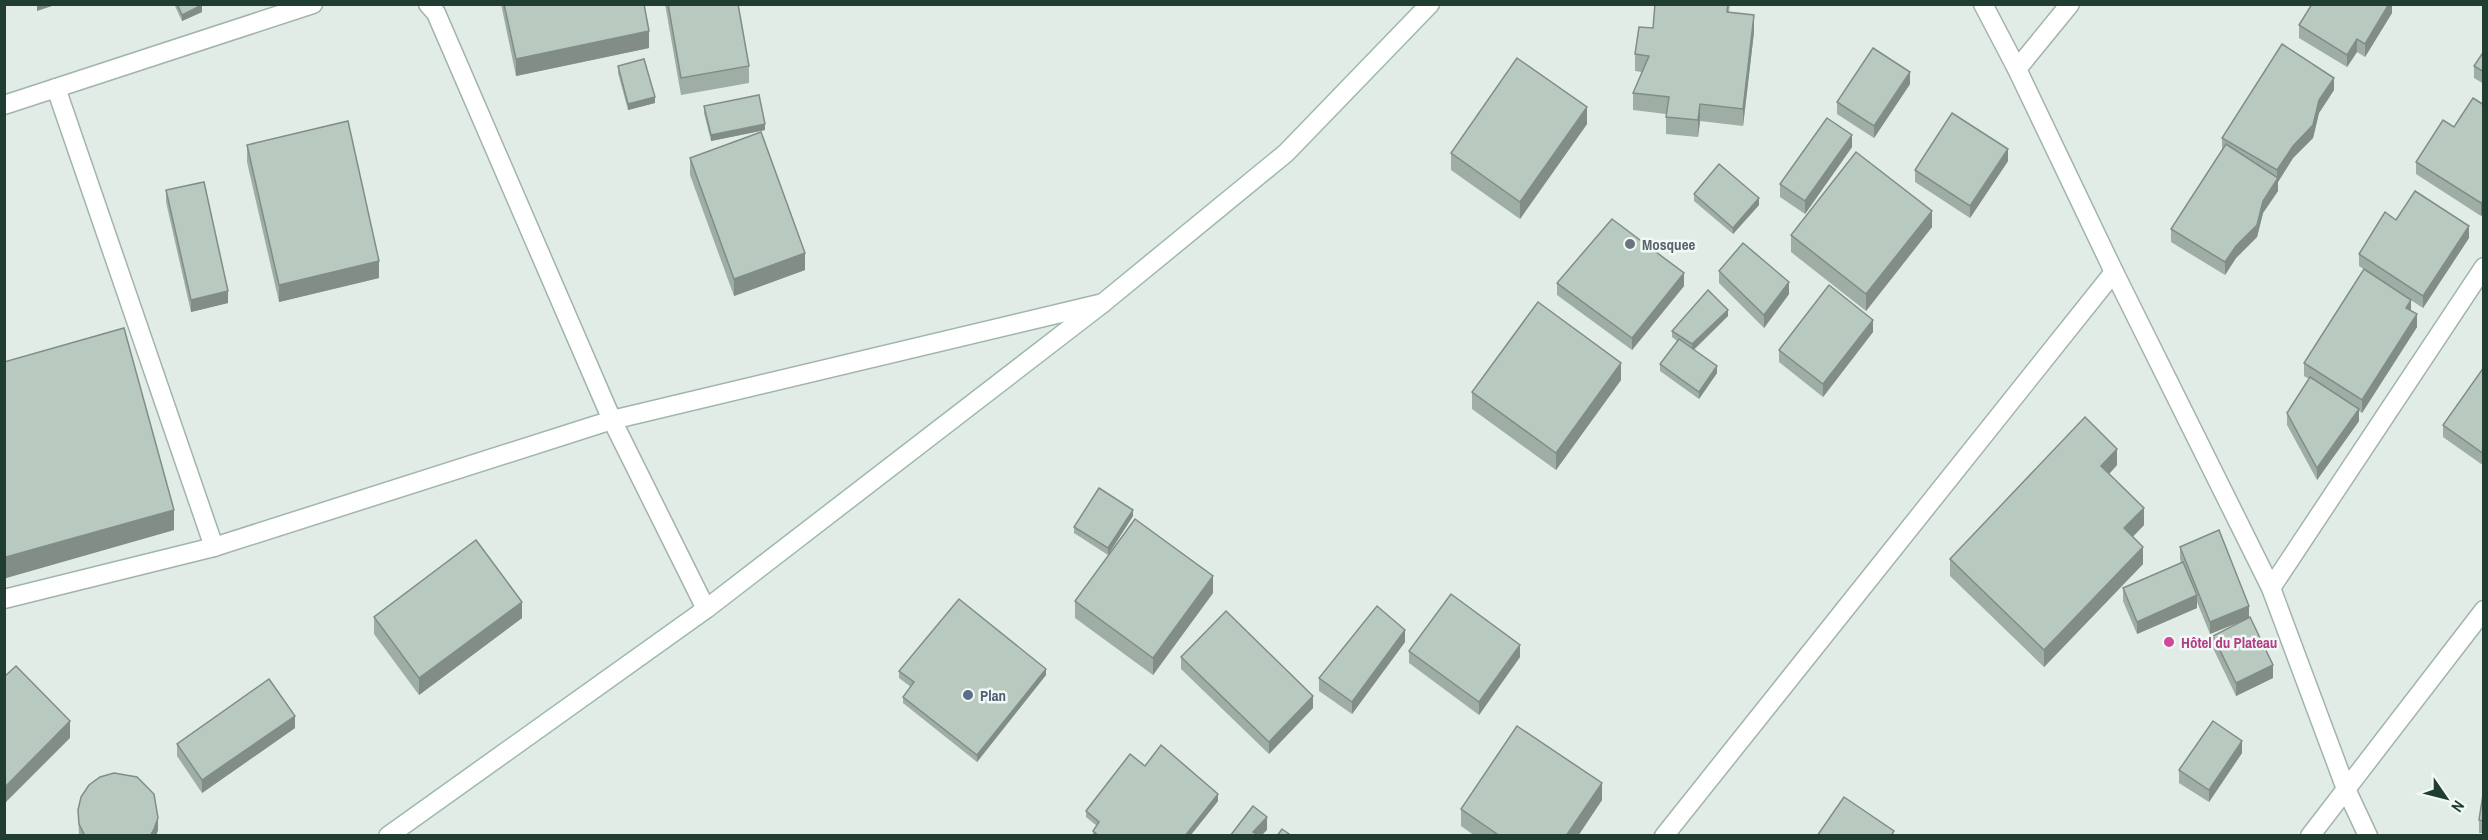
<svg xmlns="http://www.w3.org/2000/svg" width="2488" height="840" font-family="'Archivo Narrow',sans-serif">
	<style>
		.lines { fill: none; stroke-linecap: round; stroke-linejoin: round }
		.street-casing { stroke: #a2b4ab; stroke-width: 21 }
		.secondary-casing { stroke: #9eb9ab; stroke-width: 21 }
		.street { stroke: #fff; stroke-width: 18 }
		.secondary { stroke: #fff; stroke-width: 18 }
		.wall { fill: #9eaea5 }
		.shaded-wall { fill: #818d86 }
		.building { fill: #b8cac0; stroke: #818d86; stroke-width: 1.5 }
		.worship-dot { fill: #6b7280; stroke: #f1f9f4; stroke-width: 2 }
		.hotel-dot { fill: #d1479c; stroke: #f1f9f4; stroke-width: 2 }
		.service-dot { fill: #5c6f8a; stroke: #f1f9f4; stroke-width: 2 }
		.labels { text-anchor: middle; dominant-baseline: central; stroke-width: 5; stroke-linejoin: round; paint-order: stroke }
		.worship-label { font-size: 15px; font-weight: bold; fill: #5b616d; stroke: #f1f9f4; text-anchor: start }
		.hotel-label { font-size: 15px; font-weight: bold; fill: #b23c85; stroke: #f1f9f4; text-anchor: start }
		.service-label { font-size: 15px; font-weight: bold; fill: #4e5e75; stroke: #f1f9f4; text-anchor: start }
	</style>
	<rect width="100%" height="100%" fill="#e0ece5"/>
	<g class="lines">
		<!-- street casing -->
		<g class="street-casing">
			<g id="street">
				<polyline points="428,4 436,13 612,420 706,609"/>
				<polyline points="1983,4 2017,69 2114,272 2271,588 2346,789 2368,836"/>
				<polyline points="2017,69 2070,4"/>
				<polyline points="56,88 214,547"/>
				<polyline points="4,105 313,4"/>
				<polyline points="2271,588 2484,267"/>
				<polyline points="4,599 214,547 612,420 1103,303"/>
				<polyline points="1664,836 2114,272"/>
				<polyline points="2310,836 2484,610"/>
			</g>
		</g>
		<!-- secondary casing -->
		<g class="secondary-casing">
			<polyline id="secondary" points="388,836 706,609 1103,303 1286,153 1430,4"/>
		</g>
		<!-- street -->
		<use href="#street" class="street"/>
		<!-- secondary -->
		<use href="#secondary" class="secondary"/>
	</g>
	<!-- wall -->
	<g class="wall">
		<polygon points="174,4 202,4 202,12 182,21"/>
		<polygon points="501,4 644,4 649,48 516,76"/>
		<polygon points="665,4 738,4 749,66 749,83 681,95"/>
		<polygon points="1655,4 1730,4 1729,12 1754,32 1743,126 1700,121 1698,137 1666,134 1666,114 1633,110 1633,93 1642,72 1635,71 1635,54 1653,28"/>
		<polygon points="2392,4 2392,13 2365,57 2357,52 2347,67 2299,38 2299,25"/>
		<polygon points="2484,51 2484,84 2474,78 2474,66"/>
		<polygon points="618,66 655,103 628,110 618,73"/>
		<polygon points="1910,84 1874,138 1837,114 1837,102"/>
		<polygon points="2334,90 2319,113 2313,138 2293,158 2278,182 2278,191 2263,213 2257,237 2236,258 2225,275 2171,242 2171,229 2222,150 2222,138"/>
		<polygon points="2484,105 2484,212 2481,216 2416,174 2416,162 2454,127"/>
		<polygon points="704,106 765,130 711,141 704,113"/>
		<polygon points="1587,124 1520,219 1451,170 1451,153"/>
		<polygon points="247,145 379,278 279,302 247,162"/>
		<polygon points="1852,147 1805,214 1780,197 1780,184"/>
		<polygon points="690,158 805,270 734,296 690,175"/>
		<polygon points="2008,161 1970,218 1915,182 1915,170"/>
		<polygon points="166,190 228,303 191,312 166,202"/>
		<polygon points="1694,194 1759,205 1733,234 1694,201"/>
		<polygon points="1932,227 1866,311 1791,252 1791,235"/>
		<polygon points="2469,238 2423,308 2359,266 2359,254"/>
		<polygon points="1719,271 1789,294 1764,328 1719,283"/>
		<polygon points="1557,283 1684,286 1632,350 1557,295"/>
		<polygon points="2411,311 2417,327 2362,413 2359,411 2359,421 2317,480 2287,425 2287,413 2309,379 2304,376 2304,363"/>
		<polygon points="1728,316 1694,350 1717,373 1699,399 1660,371 1660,364 1677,341 1672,337 1672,331"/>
		<polygon points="1873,332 1823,397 1779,362 1779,350"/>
		<polygon points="4,362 174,530 6,578 4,573"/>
		<polygon points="2484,367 2484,466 2443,437 2443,425"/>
		<polygon points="1621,380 1556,470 1472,409 1472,392"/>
		<polygon points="2117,465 2109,474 2144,525 2133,537 2143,564 2044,667 1950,576 1950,559"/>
		<polygon points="1133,516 1108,555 1074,533 1074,527"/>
		<polygon points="2180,547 2249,618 2273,678 2236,696 2213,648 2213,636 2245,620 2210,634 2197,602 2197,608 2137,634 2123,601 2123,588 2181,563 2180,559"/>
		<polygon points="1213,593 1153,675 1075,618 1075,601"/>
		<polygon points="374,617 522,618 419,695 374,634"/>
		<polygon points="1405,642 1352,714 1319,691 1319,678"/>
		<polygon points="1409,651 1520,657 1479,715 1409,663"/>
		<polygon points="1181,657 1313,708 1269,754 1181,669"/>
		<polygon points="899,671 1046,675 977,762 903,703 903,697 911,687 899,678"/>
		<polygon points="295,728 202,793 177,756 177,744"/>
		<polygon points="2242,753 2209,802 2179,783 2179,770"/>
		<polygon points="1145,766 1218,801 1190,836 1093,836 1093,831 1097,826 1086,817 1086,811"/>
		<polygon points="2484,788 2484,833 2479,833 2479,820"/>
		<polygon points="1602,800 1578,836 1475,836 1461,826 1461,809"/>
		<polygon points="78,810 158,830 156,836 79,836"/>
	</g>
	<!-- shaded-wall -->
	<g class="shaded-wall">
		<polygon points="37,4 58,4 37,11"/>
		<polygon points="2389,4 2392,4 2392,13 2365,57 2365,44"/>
		<polygon points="202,5 202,12 182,21 182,15"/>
		<polygon points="1754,15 1754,32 1743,126 1743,109"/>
		<polygon points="649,31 649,48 516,76 516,59"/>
		<polygon points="2357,39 2357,52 2347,67 2347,55"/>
		<polygon points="1910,72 1910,84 1874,138 1874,126"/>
		<polygon points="2334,78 2334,90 2319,113 2313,138 2293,158 2278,182 2278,191 2263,213 2257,237 2236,258 2225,275 2225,262 2277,179 2277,170 2319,100"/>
		<polygon points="655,97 655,103 628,110 628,104"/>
		<polygon points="1700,104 1700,121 1698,137 1698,120"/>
		<polygon points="1587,107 1587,124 1520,219 1520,202"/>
		<polygon points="765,124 765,130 711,141 711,135"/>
		<polygon points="1852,135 1852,147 1805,214 1805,201"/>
		<polygon points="2008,149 2008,161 1970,218 1970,206"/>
		<polygon points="1759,198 1759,205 1733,234 1733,228"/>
		<polygon points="2484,200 2484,212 2481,216 2481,203"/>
		<polygon points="1932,211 1932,227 1866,311 1866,294"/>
		<polygon points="2469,226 2469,238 2423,308 2423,296"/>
		<polygon points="805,253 805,270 734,296 734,279"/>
		<polygon points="379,261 379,278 279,302 279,285"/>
		<polygon points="1684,273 1684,286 1632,350 1632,338"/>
		<polygon points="1789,282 1789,294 1764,328 1764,315"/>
		<polygon points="228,291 228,303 191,312 191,300"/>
		<polygon points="2411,300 2411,312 2406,308"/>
		<polygon points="1728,310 1728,316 1692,351 1692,344"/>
		<polygon points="2417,314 2417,327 2362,413 2362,400"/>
		<polygon points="1873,320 1873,332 1823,397 1823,384"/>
		<polygon points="1621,363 1621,380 1556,470 1556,453"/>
		<polygon points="1717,366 1717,373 1699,399 1699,392"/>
		<polygon points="2359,409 2359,421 2317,480 2317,468"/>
		<polygon points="2117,449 2117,465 2101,483 2101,466"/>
		<polygon points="2144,508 2144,525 2124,545 2124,528"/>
		<polygon points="174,510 174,530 6,578 6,557"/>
		<polygon points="1133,510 1133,516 1108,555 1108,548"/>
		<polygon points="2143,547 2143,564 2044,667 2044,650"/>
		<polygon points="1213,576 1213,593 1153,675 1153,658"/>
		<polygon points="2197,595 2197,608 2137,634 2137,622"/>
		<polygon points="522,602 522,618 419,695 419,678"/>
		<polygon points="2249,606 2249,618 2210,634 2210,622"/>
		<polygon points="1405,630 1405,642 1352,714 1352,702"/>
		<polygon points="1520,645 1520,657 1479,715 1479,702"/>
		<polygon points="2273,665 2273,678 2236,696 2236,683"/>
		<polygon points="1046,669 1046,675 977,762 977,755"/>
		<polygon points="1313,696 1313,708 1269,754 1269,742"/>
		<polygon points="295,716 295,728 202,793 202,780"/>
		<polygon points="70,721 70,738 4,804 4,788"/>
		<polygon points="2242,741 2242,753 2209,802 2209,790"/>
		<polygon points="1602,783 1602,800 1578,836 1566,836"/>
		<polygon points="1218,794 1218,801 1190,836 1185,836"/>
		<polygon points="1267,817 1267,830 1261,836 1253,836 1253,832"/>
		<polygon points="158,818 158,830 156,836 150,836"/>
	</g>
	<!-- building -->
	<g class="building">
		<polygon points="177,4 202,4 202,5 182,15"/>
		<polygon points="504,4 644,4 649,31 516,59"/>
		<polygon points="668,4 738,4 749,66 681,78"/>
		<polygon points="1655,4 1728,4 1727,12 1754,15 1743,109 1700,104 1698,120 1666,117 1669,97 1633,93 1649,56 1635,54 1639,27 1653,28"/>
		<polygon points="2312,4 2389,4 2365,44 2357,39 2347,55 2299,25"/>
		<polygon points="2282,44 2334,78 2319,100 2313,125 2293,146 2277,170 2222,138"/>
		<polygon points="1873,48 1910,72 1874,126 1837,102"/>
		<polygon points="2484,51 2484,72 2474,66"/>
		<polygon points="1517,58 1587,107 1520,202 1451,153"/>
		<polygon points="644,59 655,97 628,104 618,66"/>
		<polygon points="759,95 765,124 711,135 704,106"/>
		<polygon points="2473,98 2484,105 2484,200 2481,203 2416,162 2443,120 2454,127"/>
		<polygon points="1952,113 2008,149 1970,206 1915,170"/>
		<polygon points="1827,118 1852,135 1805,201 1780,184"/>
		<polygon points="348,121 379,261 279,285 247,145"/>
		<polygon points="761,132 805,253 734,279 690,158"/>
		<polygon points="2226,144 2278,178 2263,201 2257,225 2236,246 2225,262 2171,229"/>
		<polygon points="1856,152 1932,211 1866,294 1791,235"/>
		<polygon points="1719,164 1759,198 1733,228 1694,194"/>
		<polygon points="204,182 228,291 191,300 166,190"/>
		<polygon points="2415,191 2469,226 2423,296 2359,254 2385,212 2396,220"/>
		<polygon points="1612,219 1684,273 1632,338 1557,283"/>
		<polygon points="1743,243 1789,282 1764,315 1719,271"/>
		<polygon points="2364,269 2411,300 2406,308 2417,314 2362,400 2304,363"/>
		<polygon points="1829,285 1873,320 1823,384 1779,350"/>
		<polygon points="1708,290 1728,310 1692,344 1672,331"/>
		<polygon points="1538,302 1621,363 1556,453 1472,392"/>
		<polygon points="124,328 174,510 6,557 4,553 4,362"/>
		<polygon points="1679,339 1717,366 1699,392 1660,364"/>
		<polygon points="2484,367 2484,454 2443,425"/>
		<polygon points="2310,377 2359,409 2317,468 2287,413"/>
		<polygon points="2085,417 2117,449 2101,466 2144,508 2124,528 2143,547 2044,650 1950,559"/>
		<polygon points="1099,488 1133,510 1108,548 1074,527"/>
		<polygon points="1135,519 1213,576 1153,658 1075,601"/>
		<polygon points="2219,530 2249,606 2210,622 2180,547"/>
		<polygon points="476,540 522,602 419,678 374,617"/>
		<polygon points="2183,562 2197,595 2137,622 2123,588"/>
		<polygon points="1451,594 1520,645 1479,702 1409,651"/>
		<polygon points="959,599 1046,669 977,755 903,697 914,682 899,671"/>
		<polygon points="1377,606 1405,630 1352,702 1319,678"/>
		<polygon points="1226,611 1313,696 1269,742 1181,657"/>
		<polygon points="2250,617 2273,665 2236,683 2213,636"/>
		<polygon points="16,666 70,721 4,788 4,677"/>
		<polygon points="269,679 295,716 202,780 177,744"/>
		<polygon points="2213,721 2242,741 2209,790 2179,770"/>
		<polygon points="1517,726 1602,783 1566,836 1500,836 1461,809"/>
		<polygon points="1161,745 1218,794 1185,836 1099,836 1093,831 1099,822 1086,811 1130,754 1145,766"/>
		<polygon points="114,773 137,777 154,794 158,818 154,829 150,836 85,836 79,824 78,810 81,797 89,785 100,777"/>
		<polygon points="2484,788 2484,821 2479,820"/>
		<polygon points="1844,797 1894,831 1891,836 1817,836"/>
		<polygon points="1253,806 1267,817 1253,832 1259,836 1230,836"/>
		<polygon points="1282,829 1292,836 1277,836"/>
	</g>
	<!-- markers -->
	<circle class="worship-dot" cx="1630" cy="244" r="6"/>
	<circle class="hotel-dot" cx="2169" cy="642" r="6"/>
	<circle class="service-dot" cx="968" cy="695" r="6"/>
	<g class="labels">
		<!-- worship labels -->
		<g class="worship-label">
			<text x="1642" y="244">Mosquee</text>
		</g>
		<!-- hotel labels -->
		<g class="hotel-label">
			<text x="2181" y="642">Hôtel du Plateau</text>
		</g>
		<!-- service labels -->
		<g class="service-label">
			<text x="980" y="695">Plan</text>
		</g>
	</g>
	<!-- border -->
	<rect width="2488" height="840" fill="none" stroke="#1f3e31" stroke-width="12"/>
	<!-- north arrow -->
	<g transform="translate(2446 798) rotate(125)" stroke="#f1f9f4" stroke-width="4.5" paint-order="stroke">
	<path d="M0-4.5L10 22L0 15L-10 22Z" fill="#1f3e31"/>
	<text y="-9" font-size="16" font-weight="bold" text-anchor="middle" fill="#1f3e31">N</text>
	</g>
</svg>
